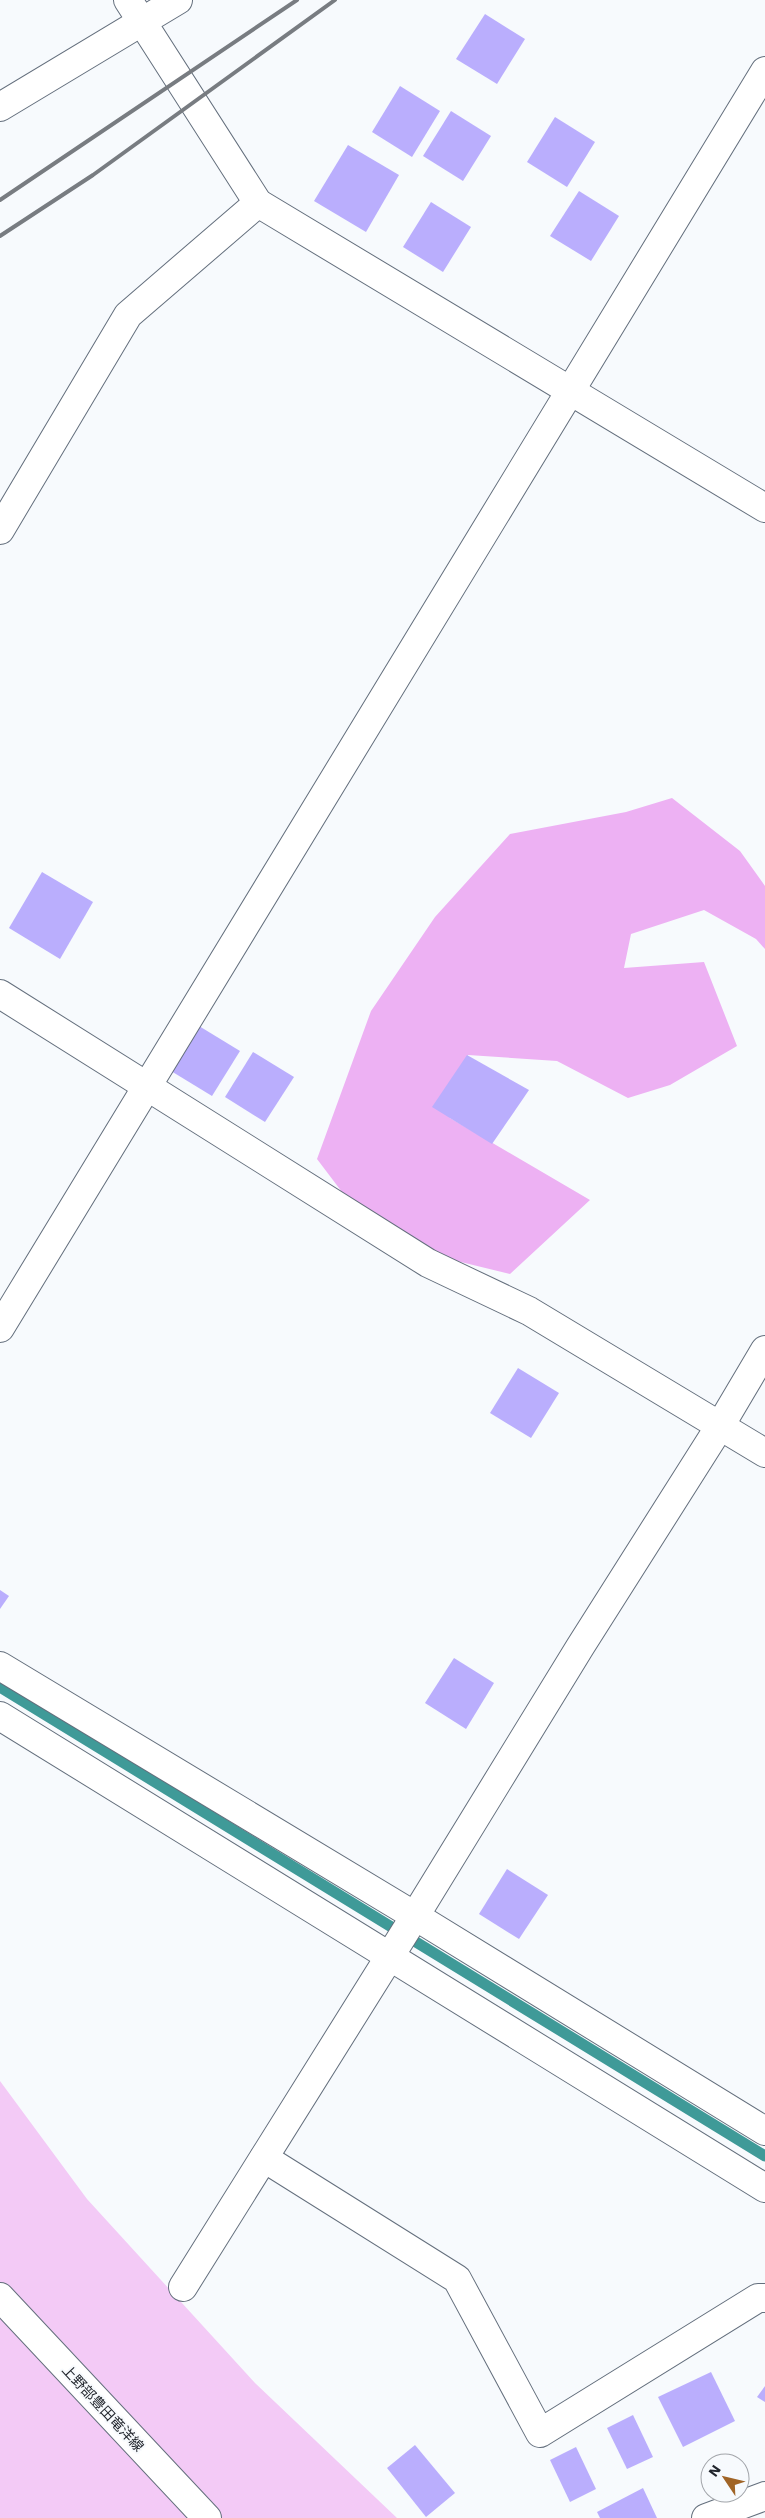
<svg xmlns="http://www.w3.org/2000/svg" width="765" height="2518" font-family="'Work Sans','Noto Sans JP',sans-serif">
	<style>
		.green { fill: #f3caf6 }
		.forest { fill: #edb1f3 }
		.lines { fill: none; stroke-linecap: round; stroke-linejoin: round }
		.stream { stroke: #3f9a98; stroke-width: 11 }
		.building { fill: #baaefd }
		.minor-casing { stroke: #646f7d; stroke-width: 30 }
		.major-casing { stroke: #646f7d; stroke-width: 30 }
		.minor { stroke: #fff; stroke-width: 28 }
		.major { stroke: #fff; stroke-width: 28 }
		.rail { stroke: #787c81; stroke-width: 4 }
		.labels { text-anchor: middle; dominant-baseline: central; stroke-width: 4; stroke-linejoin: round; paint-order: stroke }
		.street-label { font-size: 14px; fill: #22262d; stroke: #f7fafd }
	</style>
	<rect width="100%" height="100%" fill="#f7fafd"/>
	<!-- green -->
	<polygon class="green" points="0,2081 87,2199 255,2383 397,2518 0,2518"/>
	<!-- forest -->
	<polygon class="forest" points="672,798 740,851 765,886 765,949 756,939 704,910 631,934 624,968 704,962 737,1046 670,1085 628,1098 557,1061 468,1055 443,1092 450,1118 590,1200 510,1274 424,1253 367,1225 317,1159 371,1011 435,917 510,834 626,812"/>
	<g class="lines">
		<!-- stream -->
		<polyline class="stream" points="0,1687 765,2156"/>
	</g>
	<!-- building -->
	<g class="building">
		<polygon points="485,14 525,39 497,84 456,59"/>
		<polygon points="400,86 440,111 412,157 372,132"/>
		<polygon points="451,111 491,136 463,181 423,156"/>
		<polygon points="555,117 595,142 567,187 527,162"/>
		<polygon points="348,145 399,175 366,232 314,201"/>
		<polygon points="579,191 619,216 591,261 550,236"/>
		<polygon points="431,202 471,227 443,272 403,247"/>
		<polygon points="42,872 93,902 60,959 9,928"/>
		<polygon points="199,1026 240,1051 212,1096 171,1071"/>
		<polygon points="253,1052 294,1077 265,1122 225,1097"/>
		<polygon points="467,1055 529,1090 492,1144 432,1107"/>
		<polygon points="518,1368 559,1393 531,1438 490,1413"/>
		<polygon points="0,1590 9,1596 0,1609"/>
		<polygon points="454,1658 494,1683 466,1729 425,1703"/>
		<polygon points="507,1869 548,1895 519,1939 479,1914"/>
		<polygon points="711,2372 735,2421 683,2447 658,2397"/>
		<polygon points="765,2386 765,2402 757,2397"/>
		<polygon points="633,2415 653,2457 627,2469 607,2428"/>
		<polygon points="415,2445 455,2493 426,2517 387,2468"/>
		<polygon points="576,2447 596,2489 570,2502 550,2460"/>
		<polygon points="643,2488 657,2518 600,2518 597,2512"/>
	</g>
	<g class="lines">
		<!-- minor casing -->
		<g class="minor-casing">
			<g id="minor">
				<polyline points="128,0 258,203 765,508"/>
				<polyline points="0,107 178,0"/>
				<polyline points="0,530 128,315 258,203"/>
				<polyline points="0,994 428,1263 529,1311 765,1453"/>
				<polyline points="0,1328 765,71"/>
				<polyline points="0,1666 415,1916 765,2131"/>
				<polyline points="0,1716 765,2188"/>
				<polyline points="264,2158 457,2279 540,2433 758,2298 765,2298"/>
				<polyline points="183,2287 415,1916 580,1647 720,1426 765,1350"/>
				<polyline points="706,2518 765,2496"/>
			</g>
		</g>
		<!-- major casing -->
		<g class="major-casing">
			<polyline id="major" points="0,2297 207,2518"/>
		</g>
		<!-- minor -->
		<use href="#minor" class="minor"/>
		<!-- major -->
		<use href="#major" class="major"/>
		<!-- rail -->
		<g class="rail">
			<polyline points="0,200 297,0"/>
			<polyline points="0,236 93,175 335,0"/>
		</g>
	</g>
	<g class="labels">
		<!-- street labels -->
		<g class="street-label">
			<text transform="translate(103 2408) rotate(47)">上野部豊田竜洋線</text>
		</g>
	</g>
	<!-- north arrow -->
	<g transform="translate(725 2478) rotate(305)"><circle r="24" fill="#f7fafd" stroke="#a2a5aa"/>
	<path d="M0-4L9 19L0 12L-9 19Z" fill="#a06426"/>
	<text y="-8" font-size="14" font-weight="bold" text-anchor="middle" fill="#22262d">N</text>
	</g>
</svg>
